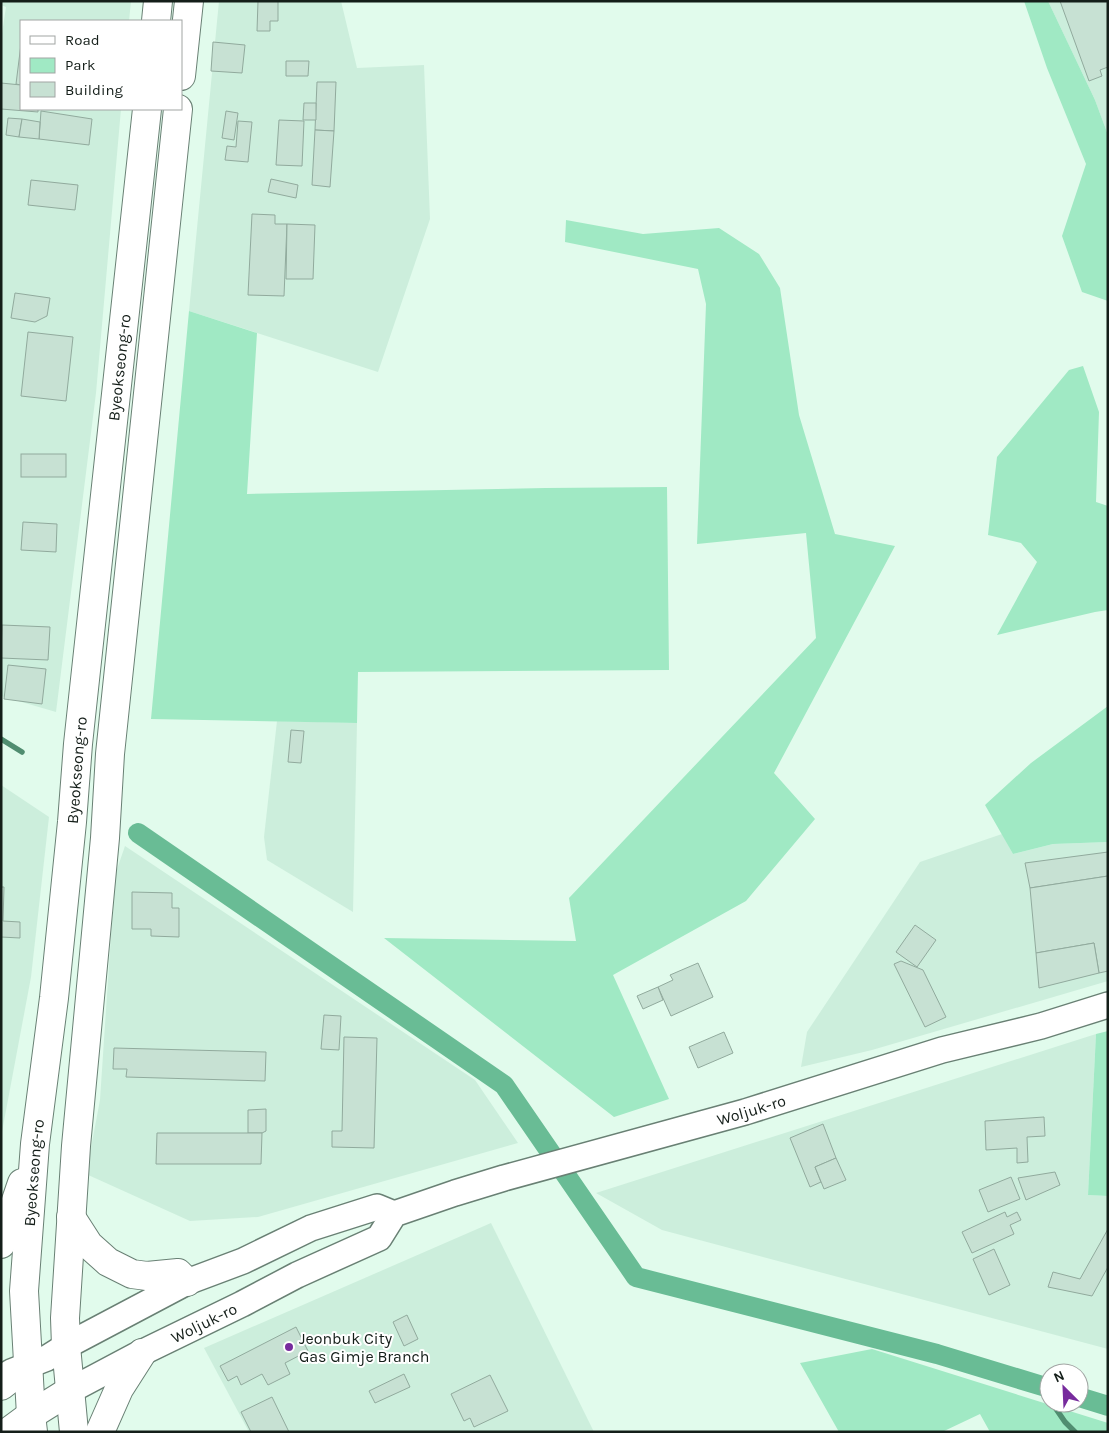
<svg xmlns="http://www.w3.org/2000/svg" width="1109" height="1433" font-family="Karla,sans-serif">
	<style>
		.built { fill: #cceedc }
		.green { fill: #a0e9c4 }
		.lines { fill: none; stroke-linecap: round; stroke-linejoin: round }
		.stream { stroke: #508d70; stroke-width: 5.5 }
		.canal { stroke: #69bc95; stroke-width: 20 }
		.building { fill: #c7e1d3; stroke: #91aa9d }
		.tertiary-casing { stroke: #698074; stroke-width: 28 }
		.secondary-casing { stroke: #698074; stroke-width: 30 }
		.primary-casing { stroke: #698074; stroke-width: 30 }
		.tertiary { stroke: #fff; stroke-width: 25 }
		.secondary { stroke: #fff; stroke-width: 28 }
		.primary { stroke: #fff; stroke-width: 28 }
		.poi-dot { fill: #772b9d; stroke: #fff; stroke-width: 2 }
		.labels { text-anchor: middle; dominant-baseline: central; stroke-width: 4; stroke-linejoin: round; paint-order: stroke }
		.street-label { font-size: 16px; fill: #141e19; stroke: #fff }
		.poi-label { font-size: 16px; fill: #141e19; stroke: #fff; text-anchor: start }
	</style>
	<rect width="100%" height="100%" fill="#e1fbec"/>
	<!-- built -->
	<g class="built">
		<polygon points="1,1 131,1 129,21 21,21 21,109 121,109 96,393 56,712 1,696 1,40 6,7 1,5"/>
		<polygon points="219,1 341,1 357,68 424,65 430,219 378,372 189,311"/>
		<polygon points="1048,1 1108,1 1108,135 1095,100"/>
		<polygon points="277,721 357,723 353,912 267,860 264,837"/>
		<polygon points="1,785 49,817 31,977 1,1137"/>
		<polygon points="1002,834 1013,854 1053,844 1108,842 1108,981 872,1050 801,1067 807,1032 920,862"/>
		<polygon points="125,846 475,1080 518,1143 258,1217 190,1221 86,1174 100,1100 115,875"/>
		<polygon points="1096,1034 1088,1195 1108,1196 1108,1349 662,1230 596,1193"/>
		<polygon points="491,1223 594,1432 249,1432 204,1348"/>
	</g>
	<!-- green -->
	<g class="green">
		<polygon points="1024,1 1048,1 1095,100 1108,135 1108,301 1082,292 1062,236 1086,164 1047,68"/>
		<polygon points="566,220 643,234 719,228 759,254 780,288 799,415 835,534 895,546 774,773 815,819 746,901 613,975 669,1099 614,1117 384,938 576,941 569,898 816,638 806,533 697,544 706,304 698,269 565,242"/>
		<polygon points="189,311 257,333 247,494 546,488 667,487 669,670 358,672 357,723 151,719"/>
		<polygon points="1083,366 1099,412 1096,502 1108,506 1108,610 1095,612 997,635 1037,562 1021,543 988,535 997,457 1069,370"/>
		<polygon points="1108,706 1108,842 1053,844 1013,854 985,805 1031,763"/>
		<polygon points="1108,1031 1108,1196 1088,1195 1096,1034"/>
		<polygon points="872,1349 1108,1423 1108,1432 990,1432 980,1414 942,1432 839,1432 800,1363"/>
	</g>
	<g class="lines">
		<!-- stream -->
		<g class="stream">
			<polyline points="1,739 22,752"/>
			<polyline points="1039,1385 1049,1399"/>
			<polyline points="1052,1403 1065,1422 1075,1432"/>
		</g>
		<!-- canal -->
		<g class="canal">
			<polyline points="138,833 504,1085 636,1277 937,1354 1049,1388"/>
			<polyline points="1079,1397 1108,1406"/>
		</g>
	</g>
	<!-- building -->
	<g class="building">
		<polygon points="258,1 278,1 278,21 270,21 270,31 257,31"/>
		<polygon points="1060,1 1108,1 1108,67 1100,70 1102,76 1089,81"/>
		<polygon points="213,42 245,45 242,73 211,71"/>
		<polygon points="21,44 21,85 16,84"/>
		<polygon points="286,61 309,61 308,76 286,76"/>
		<polygon points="317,82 336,82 334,131 315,130"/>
		<polygon points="1,83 21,85 21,109 38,109 38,112 1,109"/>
		<polygon points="304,103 316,103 316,120 303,120"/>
		<polygon points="41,111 92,119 89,145 39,139"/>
		<polygon points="226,111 238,113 234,140 222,138"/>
		<polygon points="8,118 22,119 19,137 6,135"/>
		<polygon points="22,119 40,122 39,139 19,137"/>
		<polygon points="279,120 304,121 302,166 276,165"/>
		<polygon points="238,121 252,122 248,162 225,160 227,146 236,147"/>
		<polygon points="315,130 334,131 330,187 312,185"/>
		<polygon points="271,179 298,185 296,198 268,192"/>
		<polygon points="31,180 78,185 75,210 28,205"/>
		<polygon points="252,214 275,215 275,224 287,224 284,296 248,295"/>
		<polygon points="287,224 315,225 313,279 286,279"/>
		<polygon points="15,293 50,298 47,316 35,322 11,318"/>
		<polygon points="28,332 73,337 66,401 21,396"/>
		<rect x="21" y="454" width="45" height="23"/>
		<polygon points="23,522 57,524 56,552 21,550"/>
		<polygon points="2,625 50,627 48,660 1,658"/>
		<polygon points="8,665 46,669 42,704 4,699"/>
		<polygon points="291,730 304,731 301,763 288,762"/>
		<polygon points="1108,852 1108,876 1030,888 1025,863"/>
		<polygon points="1108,876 1108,971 1099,973 1094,943 1036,953 1030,888"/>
		<polygon points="1,887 4,887 3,921 20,922 20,938 1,937"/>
		<polygon points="132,892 172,893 172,908 179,908 179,937 151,936 151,929 132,929"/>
		<polygon points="915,925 936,940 917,967 896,952"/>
		<polygon points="1094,943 1099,973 1039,988 1036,953"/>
		<polygon points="901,961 923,970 946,1017 925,1027 894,964"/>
		<polygon points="698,963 713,997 671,1016 658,987 673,980 670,975"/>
		<polygon points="658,987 663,1000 643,1009 637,996"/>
		<polygon points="324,1015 341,1016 339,1050 321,1049"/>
		<polygon points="724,1032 733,1053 698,1068 689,1047"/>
		<polygon points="344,1037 377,1038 374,1148 332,1147 332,1131 342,1131"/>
		<polygon points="114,1048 266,1052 265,1081 126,1077 127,1069 113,1069"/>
		<polygon points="266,1109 266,1131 262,1133 248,1133 248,1110"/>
		<polygon points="1044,1117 1045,1136 1027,1137 1028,1162 1017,1163 1017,1148 986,1150 985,1121"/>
		<polygon points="823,1124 836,1158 815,1167 821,1182 810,1187 790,1138"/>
		<polygon points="157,1133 262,1133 261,1164 156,1164"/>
		<polygon points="836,1158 846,1180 824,1189 815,1167"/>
		<polygon points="1055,1172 1060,1185 1026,1200 1018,1178"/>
		<polygon points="1011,1177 1020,1199 988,1212 979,1190"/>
		<polygon points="1005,1212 1007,1217 1017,1212 1021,1220 1010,1225 1014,1234 972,1253 962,1232"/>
		<polygon points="1108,1229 1108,1267 1092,1296 1048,1287 1053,1272 1080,1279"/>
		<polygon points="994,1249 1010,1285 989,1295 973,1259"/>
		<polygon points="407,1315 418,1339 404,1346 393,1322"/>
		<polygon points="296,1327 308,1351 285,1363 290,1374 268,1385 262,1374 241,1385 237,1376 228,1381 220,1366"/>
		<polygon points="404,1374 410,1387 375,1403 369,1391"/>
		<polygon points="490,1375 508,1411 474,1427 470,1418 464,1421 451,1394"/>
		<polygon points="272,1397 289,1432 251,1432 241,1412"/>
	</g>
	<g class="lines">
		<!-- tertiary casing -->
		<g class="tertiary-casing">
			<g id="tertiary">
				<polyline points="11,1372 47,1358 66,1346 187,1282 243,1261 311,1228 377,1207 394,1214"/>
				<path id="s1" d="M71,1390L135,1356L242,1304L297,1275L379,1238L394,1214L455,1193L504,1178L745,1112L942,1050L1041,1026L1108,1005"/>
			</g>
		</g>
		<!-- secondary casing -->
		<g class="secondary-casing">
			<g id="secondary">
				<polyline points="156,21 158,1"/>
				<polyline points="181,76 189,1"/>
				<polyline points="71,1217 89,1245 108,1262 132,1274 147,1276 178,1273 187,1282"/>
				<polyline points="1,1244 22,1183"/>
				<path id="s2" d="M33,1432L31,1415L24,1291L35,1144L54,998L72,822L78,744L147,109"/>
				<polyline points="74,1432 66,1346 65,1318 76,1146 105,838 110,754 178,109"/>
				<polyline points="100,1432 119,1389 142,1353"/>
			</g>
		</g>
		<!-- primary casing -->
		<g class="primary-casing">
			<g id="primary">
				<polyline points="1,1386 28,1365"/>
				<polyline points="8,1432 31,1415 71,1390"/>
			</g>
		</g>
		<!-- tertiary -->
		<use href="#tertiary" class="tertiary"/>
		<!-- secondary -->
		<use href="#secondary" class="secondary"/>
		<!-- primary -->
		<use href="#primary" class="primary"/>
	</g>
	<!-- markers -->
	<circle class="poi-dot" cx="289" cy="1347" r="5"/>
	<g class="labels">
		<!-- street labels -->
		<g class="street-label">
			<text stroke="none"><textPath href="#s2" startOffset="1070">Byeokseong-ro</textPath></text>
			<text stroke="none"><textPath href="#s2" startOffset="665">Byeokseong-ro</textPath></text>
			<text stroke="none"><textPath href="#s1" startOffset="744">Woljuk-ro</textPath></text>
			<text stroke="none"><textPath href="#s2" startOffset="260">Byeokseong-ro</textPath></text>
			<text stroke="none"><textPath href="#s1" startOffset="149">Woljuk-ro</textPath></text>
		</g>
		<!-- poi labels -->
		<g class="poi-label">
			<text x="299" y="1338">Jeonbuk City<tspan x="299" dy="18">Gas Gimje Branch</tspan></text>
		</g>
	</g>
	<!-- border -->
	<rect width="1109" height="1433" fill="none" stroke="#141e19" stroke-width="5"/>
	<!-- legend -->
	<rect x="20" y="20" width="162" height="90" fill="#ffffff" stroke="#a1a5a3"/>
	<rect x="30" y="36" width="25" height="8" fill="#ffffff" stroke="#a1a5a3"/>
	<text x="65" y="45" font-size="15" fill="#141e19">Road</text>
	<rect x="30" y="58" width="25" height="15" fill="#a0e9c4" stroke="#a1a5a3"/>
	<text x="65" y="70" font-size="15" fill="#141e19">Park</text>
	<rect x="30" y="82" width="25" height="15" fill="#c7e1d3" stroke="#a1a5a3"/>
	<text x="65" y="95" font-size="15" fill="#141e19">Building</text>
	<!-- north arrow -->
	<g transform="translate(1064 1388) rotate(336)"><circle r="24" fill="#ffffff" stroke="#a1a5a3"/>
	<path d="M0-4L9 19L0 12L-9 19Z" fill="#772b9d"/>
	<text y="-8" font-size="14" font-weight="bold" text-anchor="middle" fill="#141e19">N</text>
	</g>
</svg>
